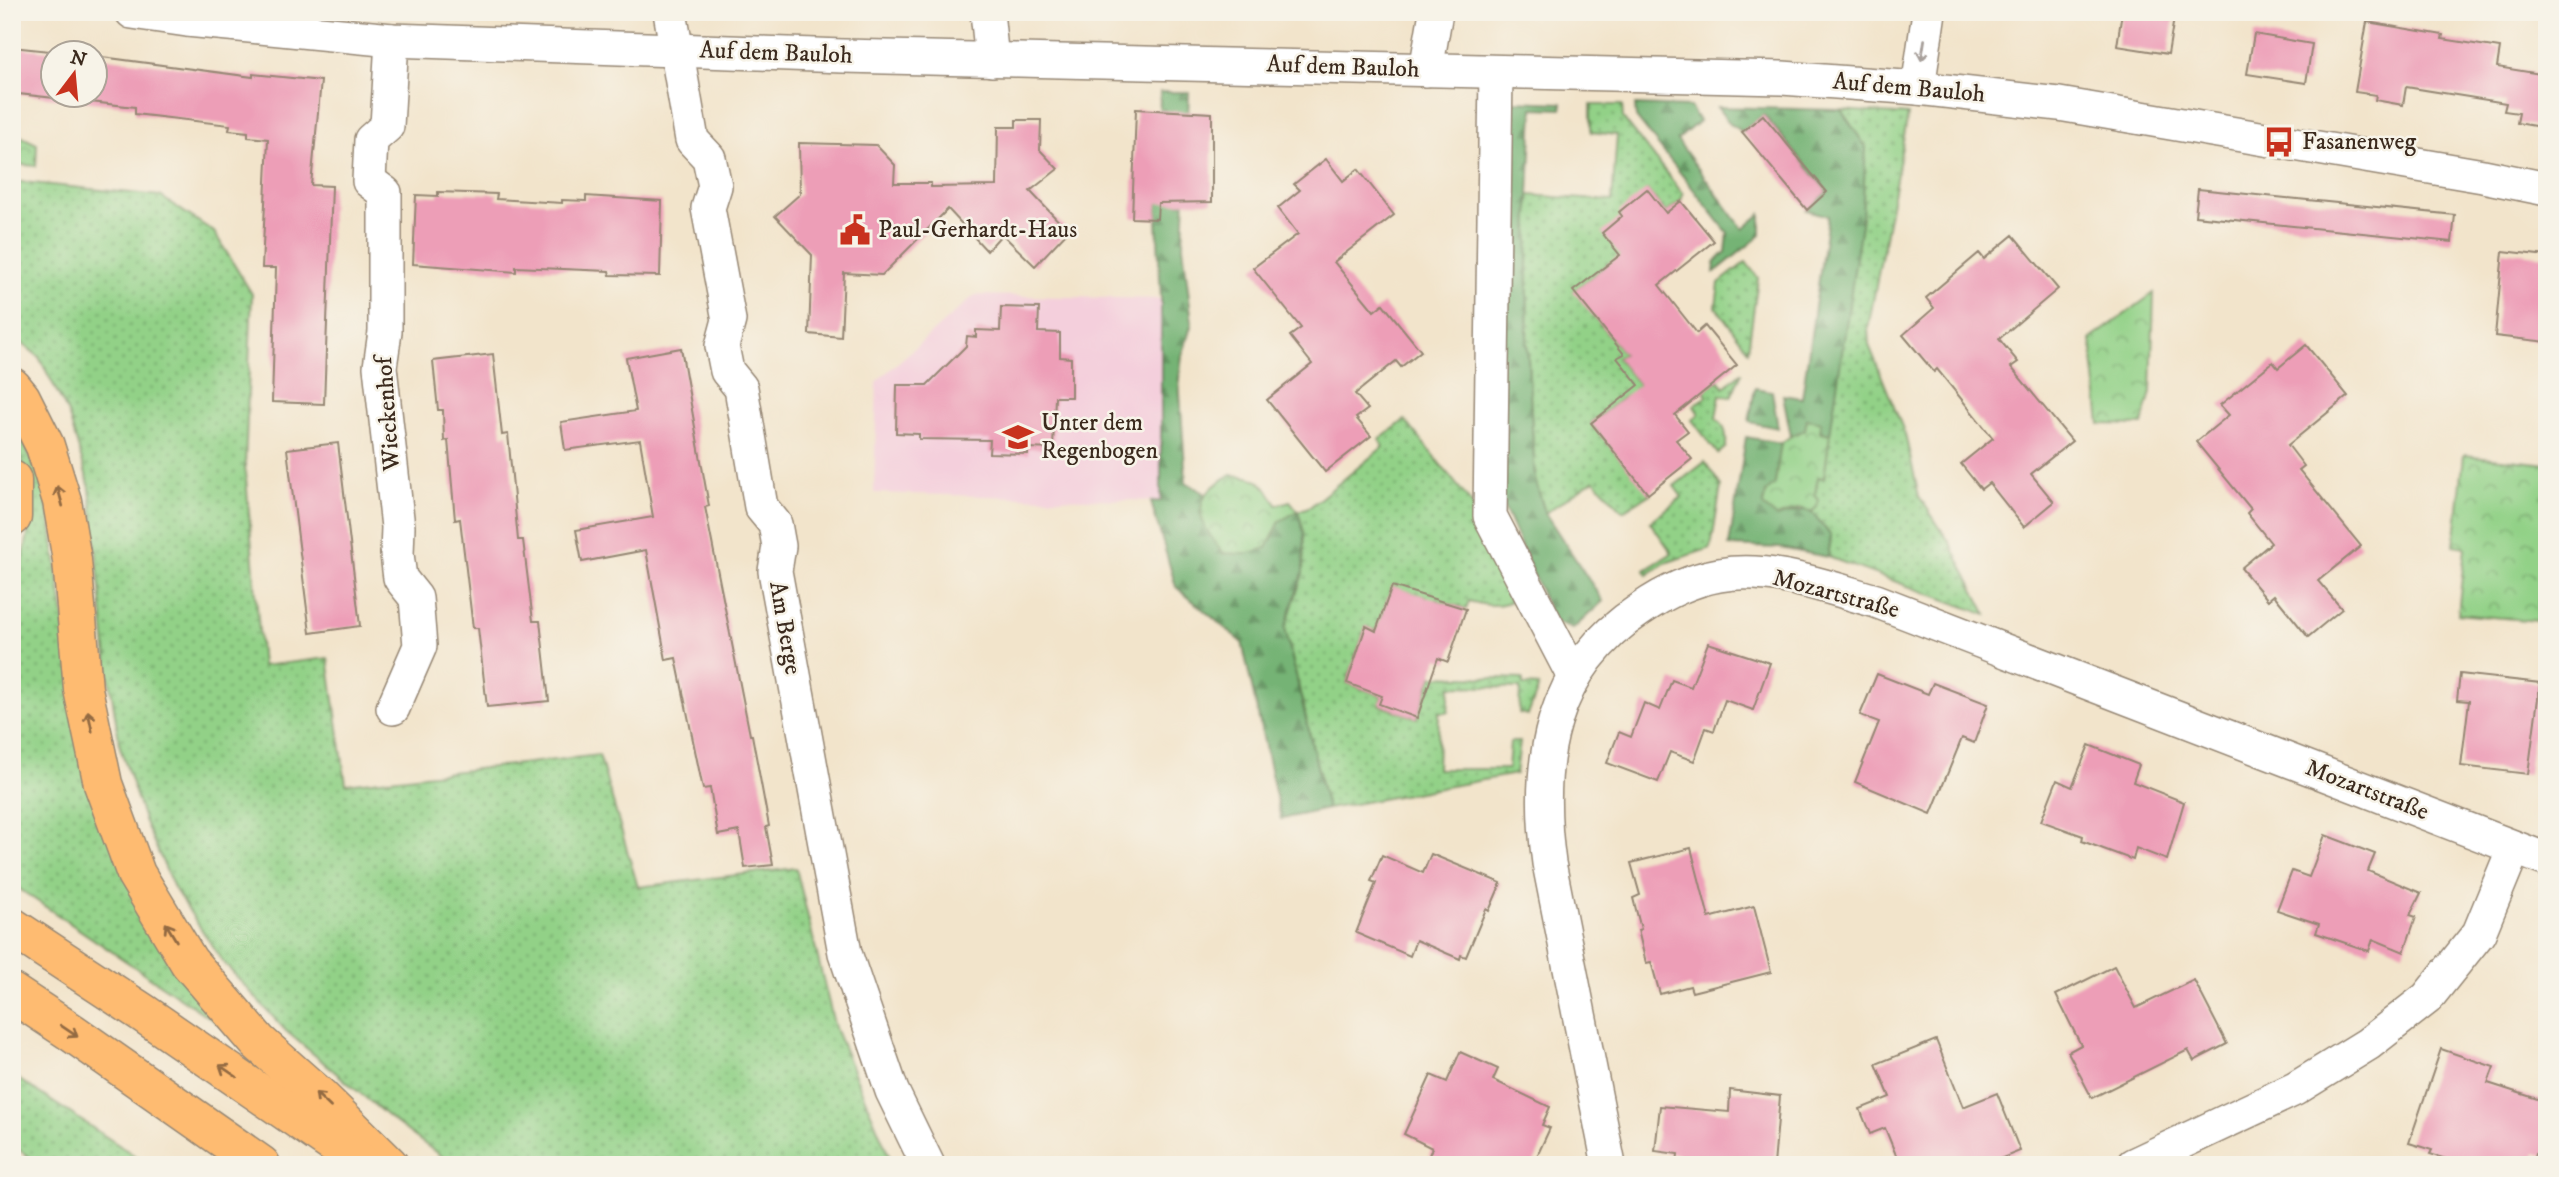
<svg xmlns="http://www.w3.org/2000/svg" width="2559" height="1177" font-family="'IM FELL DW Pica',serif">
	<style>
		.built { fill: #f4cfdc }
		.grass { fill: url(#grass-dots); stroke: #667e52; stroke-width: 2 }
		.forest { fill: url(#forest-firs); stroke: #586e49; stroke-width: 2 }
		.park { fill: url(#park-crowns); stroke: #667e52; stroke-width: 2 }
		.building { fill: #ed9eb7 }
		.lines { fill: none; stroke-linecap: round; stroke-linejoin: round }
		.street-casing { stroke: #968774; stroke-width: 36 }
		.highway-casing { stroke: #968774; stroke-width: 41 }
		.street { stroke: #fff; stroke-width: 33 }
		.highway { stroke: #febb71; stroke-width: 38 }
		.oneway { stroke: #a79f9a }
		.oneway2 { stroke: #936b43 }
		.labels { text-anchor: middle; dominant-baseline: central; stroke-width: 5; stroke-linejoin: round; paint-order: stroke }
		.street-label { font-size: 24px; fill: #3b2a1e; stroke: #f7f3e8 }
		.poi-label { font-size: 24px; fill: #3b2a1e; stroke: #f7f3e8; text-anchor: start }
	</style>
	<defs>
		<pattern id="grass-dots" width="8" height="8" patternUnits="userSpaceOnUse" patternTransform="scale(1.75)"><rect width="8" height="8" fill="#92d187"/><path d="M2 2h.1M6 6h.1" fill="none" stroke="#78aa6e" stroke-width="1.8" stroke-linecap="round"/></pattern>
		<pattern id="forest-firs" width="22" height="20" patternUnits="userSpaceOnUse" patternTransform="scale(1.75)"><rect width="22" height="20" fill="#75b374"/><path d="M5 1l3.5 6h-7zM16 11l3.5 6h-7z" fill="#61925f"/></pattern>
		<pattern id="park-crowns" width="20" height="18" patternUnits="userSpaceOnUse" patternTransform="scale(1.75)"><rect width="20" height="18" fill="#92d187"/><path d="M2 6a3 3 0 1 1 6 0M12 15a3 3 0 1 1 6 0" fill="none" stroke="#78aa6e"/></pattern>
	</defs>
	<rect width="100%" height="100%" fill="#f7f3e8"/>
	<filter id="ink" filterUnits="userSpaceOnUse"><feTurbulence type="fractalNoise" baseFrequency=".0143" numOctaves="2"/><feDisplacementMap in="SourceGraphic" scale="14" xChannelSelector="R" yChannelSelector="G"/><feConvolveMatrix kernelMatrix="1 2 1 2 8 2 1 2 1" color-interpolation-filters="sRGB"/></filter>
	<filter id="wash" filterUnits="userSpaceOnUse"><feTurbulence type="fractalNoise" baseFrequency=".00686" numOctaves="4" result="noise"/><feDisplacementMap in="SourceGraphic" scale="28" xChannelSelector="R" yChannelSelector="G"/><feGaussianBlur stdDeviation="1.57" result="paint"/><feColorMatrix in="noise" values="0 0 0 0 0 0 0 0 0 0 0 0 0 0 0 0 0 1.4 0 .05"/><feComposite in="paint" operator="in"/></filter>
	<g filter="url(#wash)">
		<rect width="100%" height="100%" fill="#f2e4cb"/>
		<!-- built -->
		<polygon class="built" points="975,295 1161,299 1161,501 874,493 877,381"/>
		<!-- grass -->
		<g class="grass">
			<polygon points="1591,105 1622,105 1623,118 1683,194 1681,201 1666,213 1647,190 1622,216 1623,258 1607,265 1574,291 1624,354 1617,358 1641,388 1621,399 1591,423 1650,494 1623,511 1594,480 1545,513 1535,479 1527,342 1529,195 1612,201 1617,135 1591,132"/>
			<polygon points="1841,110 1908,115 1868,328 1869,345 1905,434 1919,496 1950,543 1987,615 1828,557 1831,536 1811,512 1817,507 1815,495 1818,477 1824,478 1866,147"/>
			<polygon points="12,181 160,196 214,232 252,294 245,466 262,666 328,658 346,784 599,755 638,887 796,868 835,1028 893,1165 453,1165 391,1119 286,1031 223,962 174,888 144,820 120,747 108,669 90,488 68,413 39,357 12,335"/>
			<polygon points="1746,262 1758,278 1748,350 1716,307 1719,283"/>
			<path d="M1742,372L1731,397L1720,395L1716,418C1726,427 1727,435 1726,447L1718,454L1692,420L1699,414L1694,406L1707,396L1704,391L1718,380L1724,387Z"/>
			<path d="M12,418L46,491L83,752L235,1035L12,884V596C24,561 35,519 28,482C24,460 12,440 12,418Z"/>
			<path d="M1405,420L1484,519L1518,597C1504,608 1485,606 1469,601L1466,609L1392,587L1376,631L1366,627L1347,683L1382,696L1379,705L1417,718L1432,676L1523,679V685L1539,686L1528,715L1519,713L1520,688L1450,686L1448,712H1439L1437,769H1508L1510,742H1520L1516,774L1327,809L1285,628L1303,573L1304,533L1298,511L1311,506L1383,447L1380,439Z"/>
			<polygon points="1705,462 1721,486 1711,548 1665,563 1647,575 1645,570 1672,553 1650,522 1682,497 1674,486"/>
			<polygon points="12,1075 149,1165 41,1165 12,1145"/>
		</g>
		<!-- forest -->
		<g class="forest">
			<polygon points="1160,92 1189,92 1183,246 1192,323 1182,356 1179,379 1186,482 1205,494 1200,513 1267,548 1280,521 1298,511 1304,533 1303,573 1285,628 1327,809 1281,819 1242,642 1176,587 1151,502 1161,501 1161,299 1157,219"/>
			<polygon points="1514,101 1562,103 1562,109 1533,108 1529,195 1527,342 1535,479 1545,513 1603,601 1573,629 1554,622 1497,491 1502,118"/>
			<polygon points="1635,105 1690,107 1699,121 1677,140 1743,229 1761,214 1761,235 1714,273 1715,262 1726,252 1728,233 1636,117"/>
			<polygon points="1717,107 1841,110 1866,147 1862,217 1830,434 1820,432 1807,419 1805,430 1791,436 1783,395 1802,398 1828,216 1807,210 1827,192 1764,115 1742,132 1730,124"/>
			<polygon points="1755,388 1772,391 1778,428 1749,422"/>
			<path d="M1746,437L1781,443L1775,484L1777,517C1813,504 1809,509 1831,536L1828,557L1780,548L1729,546Z"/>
		</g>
		<!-- park -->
		<g class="park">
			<polygon points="12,132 37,144 36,166 12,164"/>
			<polygon points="2154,293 2151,392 2142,425 2100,424 2091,339"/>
			<polygon points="1807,419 1821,422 1820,432 1830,434 1824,478 1818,477 1815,494 1819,500 1817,507 1811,512 1800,508 1777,517 1763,506 1766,492 1775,484 1781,443 1791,436 1805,430"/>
			<polygon points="2464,455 2547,464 2547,555 2543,555 2537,621 2458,614 2465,547 2454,545"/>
			<path d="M1231,475C1257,476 1265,482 1277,505L1290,501L1298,511L1280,521L1267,548L1245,554L1224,553C1195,521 1189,497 1231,475Z"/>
		</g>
		<g id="blocks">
			<!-- building -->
			<g class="building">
				<polygon points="2122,12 2175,12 2168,54 2117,46"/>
				<polygon points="2367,22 2443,35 2442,39 2500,48 2497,67 2547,75 2547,128 2517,123 2519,113 2504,111 2506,103 2406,87 2403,105 2375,100 2376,95 2355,92"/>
				<polygon points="2254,34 2312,44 2306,83 2247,74"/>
				<polygon points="12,47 59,52 52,52 52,94 94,94 94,56 253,77 253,74 321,81 311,185 332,186 324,404 272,402 276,268 262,268 268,139 248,137 248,132 229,130 230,125 135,114 135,107 19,94 19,85 12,84"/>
				<polygon points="1136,109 1212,113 1212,202 1158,203 1157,219 1132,218"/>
				<polygon points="1763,115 1827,192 1807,210 1742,132"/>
				<polygon points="1016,120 1041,120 1040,150 1058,169 1030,191 1068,231 1035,266 1002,234 987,251 948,209 882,275 844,273 841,337 809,334 812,255 775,216 800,194 799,143 876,145 895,165 894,183 931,183 931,187 997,186 998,127 1016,127"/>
				<polygon points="1326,159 1343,181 1358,169 1394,215 1334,262 1374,311 1383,304 1421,351 1401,367 1396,361 1355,394 1368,409 1356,418 1371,436 1325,472 1267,400 1312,364 1290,336 1301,328 1253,268 1298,234 1278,208 1300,190 1294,184"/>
				<polygon points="1647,189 1666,213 1681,201 1714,241 1659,285 1697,333 1705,326 1737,365 1675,415 1688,431 1676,440 1692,459 1648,494 1591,423 1639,385 1617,358 1624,354 1573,291 1620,255 1602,233 1622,216 1619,212"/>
				<polygon points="2198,189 2455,215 2452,242 2195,216"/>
				<polygon points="438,192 497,194 496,199 562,203 562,200 586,201 586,196 662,201 660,276 610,275 609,271 516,267 516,272 413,264 416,195 438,196"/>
				<polygon points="2013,235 2058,289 1999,339 2018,362 2011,367 2072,441 2031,474 2054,502 2024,527 1989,483 1981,489 1961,464 1993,438 1937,369 1934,372 1903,335 1934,308 1926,298 1979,253 1984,259"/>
				<polygon points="2503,251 2547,256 2547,342 2495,336"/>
				<polygon points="1001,307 1039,308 1038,332 1060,333 1060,357 1071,358 1071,397 1055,397 1053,449 1028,448 1028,454 989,453 990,440 919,439 919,434 896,433 897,385 927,385 966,346 967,336 976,337 976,330 1000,331"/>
				<polygon points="2306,345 2348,396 2288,445 2304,466 2299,470 2361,546 2318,581 2342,609 2308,637 2274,595 2268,600 2241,568 2271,543 2247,513 2251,509 2196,442 2229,415 2220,405 2273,362 2278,368"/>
				<polygon points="681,348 709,506 705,507 750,735 752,735 769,826 766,827 773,865 745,868 739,831 718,835 710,788 703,789 676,658 666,660 646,550 582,562 576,530 653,517 640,440 565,450 561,422 636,411 626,358"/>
				<polygon points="493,354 502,435 508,434 518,540 523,540 533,621 540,621 549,701 487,707 478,628 473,628 460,519 455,520 448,440 444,441 443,410 438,410 433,361"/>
				<polygon points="338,443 360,626 310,633 287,449"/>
				<polygon points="1392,586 1466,609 1448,662 1438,658 1417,718 1379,704 1382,696 1347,683 1366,626 1376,631"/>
				<polygon points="1708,643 1770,663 1753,710 1725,700 1714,731 1706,728 1694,761 1670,752 1658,782 1607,763 1619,732 1631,737 1644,703 1660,710 1672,680 1691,687"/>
				<polygon points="1877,674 1928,694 1933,683 1988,704 1974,743 1962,738 1931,814 1855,782 1879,722 1860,715"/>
				<polygon points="2460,674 2540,683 2528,774 2461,766 2469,701 2457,700"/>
				<polygon points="2089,745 2139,765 2133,782 2184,802 2167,860 2136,848 2133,860 2082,841 2083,836 2041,821 2057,780 2072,787"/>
				<polygon points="2325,835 2375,854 2368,871 2421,893 2410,915 2416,917 2404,952 2373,939 2369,951 2316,933 2319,924 2277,910 2292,871 2309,877"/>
				<polygon points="1691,848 1709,918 1754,906 1771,972 1692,992 1690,986 1660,994 1651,962 1646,963 1638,930 1641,929 1633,898 1640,895 1631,863"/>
				<polygon points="1431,854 1501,883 1489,911 1486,909 1466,957 1461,955 1460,959 1416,940 1410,956 1356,933 1376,883 1371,881 1382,855 1423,873"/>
				<polygon points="2114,966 2136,1008 2194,980 2227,1044 2194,1061 2188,1050 2092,1098 2068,1052 2081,1045 2056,995"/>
				<polygon points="1936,1040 1963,1107 1997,1093 2020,1151 1985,1165 1900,1165 1885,1128 1870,1134 1860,1109 1890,1097 1876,1064"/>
				<polygon points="2441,1049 2494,1067 2488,1083 2547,1102 2547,1157 2536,1153 2532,1165 2465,1165 2430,1154 2432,1150 2409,1143"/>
				<polygon points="1460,1052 1498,1069 1493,1080 1550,1107 1542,1125 1550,1128 1533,1165 1451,1165 1429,1155 1432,1148 1404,1134 1431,1075 1447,1082"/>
				<polygon points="1730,1090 1780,1096 1774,1165 1677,1165 1678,1154 1655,1151 1660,1106 1729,1112"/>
			</g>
		</g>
	</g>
	<g filter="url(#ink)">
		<use href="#blocks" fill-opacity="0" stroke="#968774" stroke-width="2"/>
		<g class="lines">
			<!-- street casing -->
			<g class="street-casing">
				<g id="street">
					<polyline points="132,12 187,20 392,40 843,56 1782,78 1918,88 2059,104 2483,176 2547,189"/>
					<polyline points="670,12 692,140 709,158 715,186 708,208 729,320 722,346 727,371 741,388 761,507 775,524 779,546 775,571 845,953 892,1091 928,1165"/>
					<polyline points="987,12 992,60"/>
					<polyline points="392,40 387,126 371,140 369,181 385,193 385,332 380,367 398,527 397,554 400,578 416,598 420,646 393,708"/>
					<polyline points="1426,70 1436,12"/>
					<polyline points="1496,72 1490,516 1574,677"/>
					<polyline points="1918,88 1929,12"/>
					<path d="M1609,1165L1549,863C1535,762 1549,669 1641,609C1664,593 1691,580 1719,575C1771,566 1826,587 1876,601L2547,860"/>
					<polyline points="2133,1165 2295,1089 2368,1044 2427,998 2479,933 2514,848"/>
				</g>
			</g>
			<!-- highway casing -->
			<g class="highway-casing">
				<g id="highway">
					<polyline points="12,387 21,398 45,446 62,501 72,560 83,689 103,784 136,874 189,962 258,1042 320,1097 389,1165"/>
					<polyline points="12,480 12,517"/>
					<polyline points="12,927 143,1013 360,1162"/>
					<polyline points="12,993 71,1032 261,1165"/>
				</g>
			</g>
			<!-- street -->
			<use href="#street" class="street"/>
			<!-- highway -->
			<use href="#highway" class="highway"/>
		</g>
		<!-- one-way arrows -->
		<defs><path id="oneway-shaft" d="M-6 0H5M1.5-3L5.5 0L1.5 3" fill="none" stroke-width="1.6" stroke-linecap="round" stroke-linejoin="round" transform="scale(1.75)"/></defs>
		<use class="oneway" href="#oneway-shaft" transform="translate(1923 50) rotate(99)"/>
		<g class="oneway2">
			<use href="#oneway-shaft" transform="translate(60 496) rotate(-105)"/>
			<use href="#oneway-shaft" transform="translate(90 721) rotate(-102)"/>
			<use href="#oneway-shaft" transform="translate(171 932) rotate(-121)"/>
			<use href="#oneway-shaft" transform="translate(69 1031) rotate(34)"/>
			<use href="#oneway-shaft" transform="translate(228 1071) rotate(-146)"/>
			<use href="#oneway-shaft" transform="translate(323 1100) rotate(-136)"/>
		</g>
	</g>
	<!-- icons -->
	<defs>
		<g id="bus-bare" transform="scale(2.415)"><path d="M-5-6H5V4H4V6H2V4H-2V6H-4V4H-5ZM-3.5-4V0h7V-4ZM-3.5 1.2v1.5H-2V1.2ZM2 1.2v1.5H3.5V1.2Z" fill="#c8321e" stroke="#f7f3e8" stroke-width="2.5" paint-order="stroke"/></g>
		<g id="civic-bare" transform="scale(2.415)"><path d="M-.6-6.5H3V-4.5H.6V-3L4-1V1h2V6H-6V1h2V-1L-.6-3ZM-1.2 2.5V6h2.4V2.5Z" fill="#c8321e" stroke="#f7f3e8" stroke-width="2.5" paint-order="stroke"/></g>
		<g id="school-bare" transform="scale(2.415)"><path d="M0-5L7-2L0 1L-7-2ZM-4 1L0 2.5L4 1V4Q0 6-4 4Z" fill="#c8321e" stroke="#f7f3e8" stroke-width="2.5" paint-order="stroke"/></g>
	</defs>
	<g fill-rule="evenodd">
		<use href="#bus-bare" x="2279" y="142"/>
		<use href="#civic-bare" x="855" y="230"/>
		<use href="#school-bare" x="1018" y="437"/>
	</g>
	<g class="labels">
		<!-- street labels -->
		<g class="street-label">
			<text transform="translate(776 53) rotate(2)">Auf dem Bauloh</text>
			<text transform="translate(1343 67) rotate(2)">Auf dem Bauloh</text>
			<text transform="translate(1909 88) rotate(5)">Auf dem Bauloh</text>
			<text transform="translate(388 414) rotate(-94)">Wieckenhof</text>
			<text transform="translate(1836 594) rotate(15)">Mozartstraße</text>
			<text transform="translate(785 628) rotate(80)">Am Berge</text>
			<text transform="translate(2367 790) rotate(21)">Mozartstraße</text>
		</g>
		<!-- poi labels -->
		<g class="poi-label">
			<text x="2302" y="142">Fasanenweg</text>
			<text x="878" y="230">Paul-Gerhardt-Haus</text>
			<text x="1041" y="423">Unter dem<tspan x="1041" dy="28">Regenbogen</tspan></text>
		</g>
	</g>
	<!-- margin -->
	<rect width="2559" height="1177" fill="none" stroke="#f7f3e8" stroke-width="42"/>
	<!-- north arrow -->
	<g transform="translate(74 74) rotate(16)"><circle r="33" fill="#f7f3e8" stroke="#aca397" stroke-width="2"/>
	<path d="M0-5L12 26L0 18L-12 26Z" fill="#c8321e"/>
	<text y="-10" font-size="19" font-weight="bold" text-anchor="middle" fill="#3b2a1e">N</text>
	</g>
</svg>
